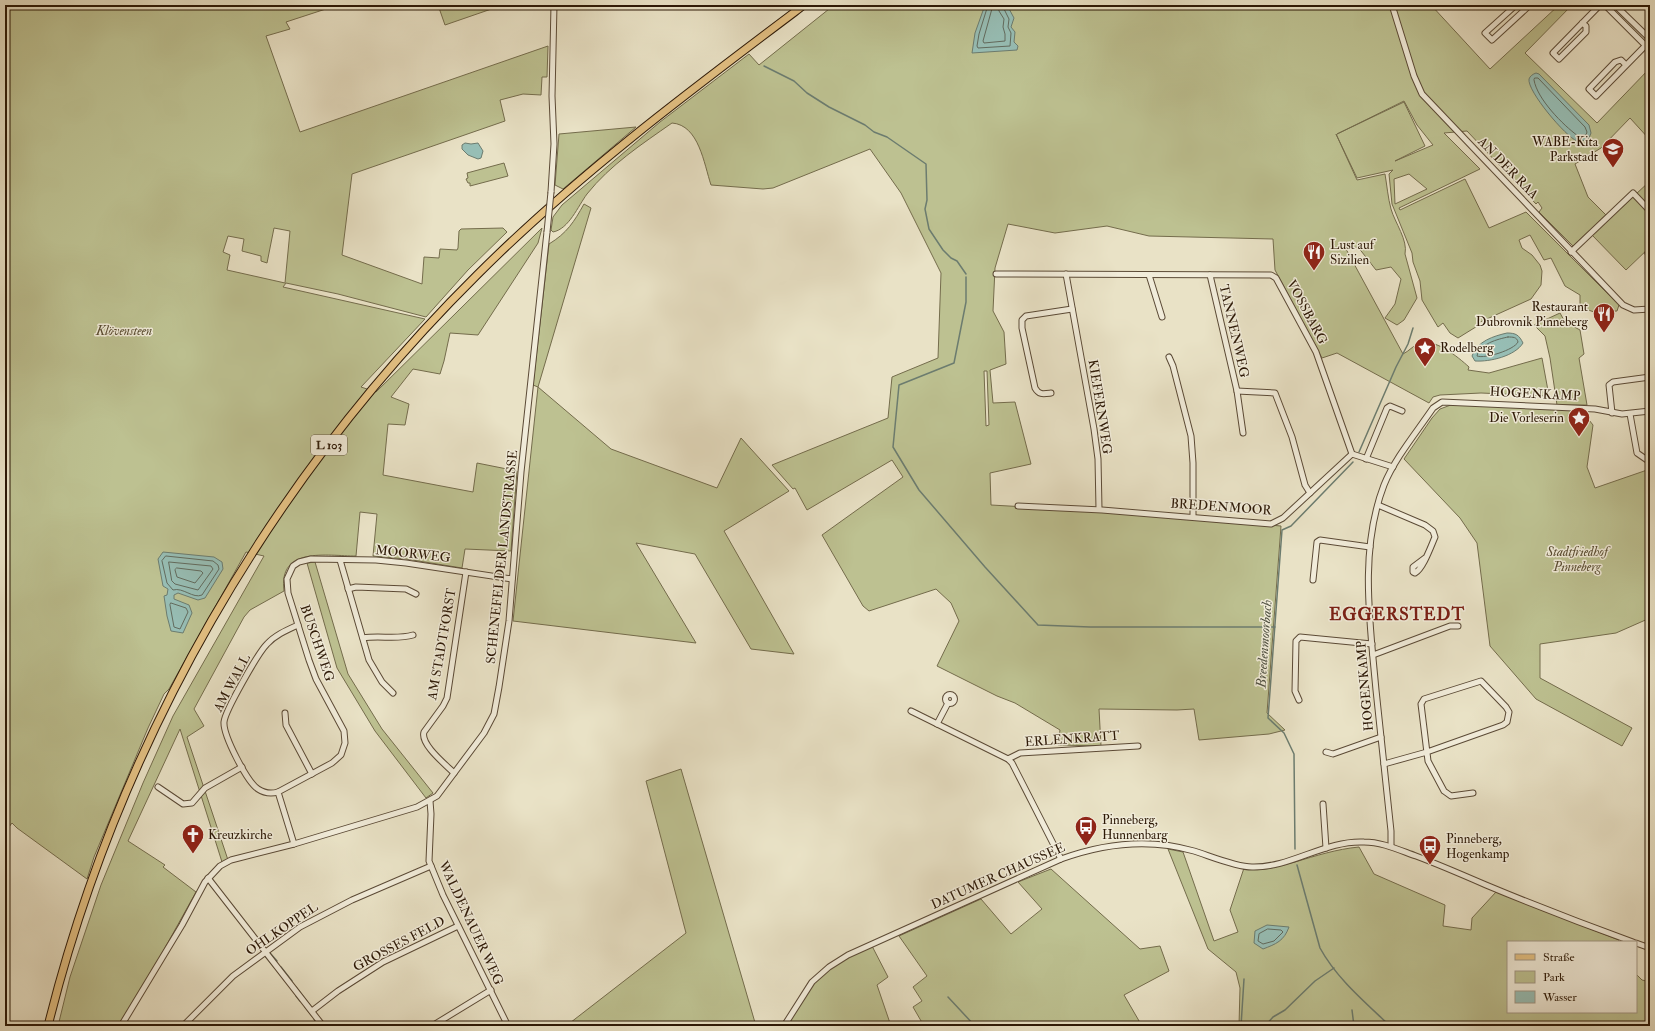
<svg xmlns="http://www.w3.org/2000/svg" width="1655" height="1031" font-family="'IM FELL Double Pica',serif">
	<style>
		.green { fill: #bdc191; stroke: #746c4c; fill-rule: evenodd }
		.water { fill: #97beb5; stroke: #6c7c6f }
		.lines { fill: none; stroke-linecap: round; stroke-linejoin: round }
		.shore { stroke: #626b5e; stroke-width: 1 }
		.stream { stroke: #6c7c6f; stroke-width: 1.5 }
		.minor-casing { stroke: #5b4a36; stroke-width: 7 }
		.major-casing { stroke: #2c1806; stroke-width: 9 }
		.minor { stroke: #f1ecda; stroke-width: 5 }
		.major { stroke: #e4c183; stroke-width: 7 }
		.minor-bridge-casing { stroke: #5b4a36; stroke-width: 7; stroke-linecap: butt }
		.minor-bridge { stroke: #f1ecda; stroke-width: 5 }
		.labels { text-anchor: middle; dominant-baseline: central; stroke-width: 3; stroke-linejoin: round; paint-order: stroke }
		.shield { fill: #f1ecda; stroke: #675846; stroke-width: 1 }
		.shield-label { font-size: 12px; font-weight: bold; fill: #2c1806 }
		.poi-label { font-size: 13px; fill: #2c1806; stroke: #f1ecda; text-anchor: start }
		.street-label { font-size: 13px; fill: #2c1806; stroke: #f1ecda }
		.park-label { font-size: 13px; font-style: italic; fill: #584b30; stroke: #f1ecda }
		.water-label { font-size: 14px; font-style: italic; fill: #515243; stroke: #f1ecda }
		.district-label { font-size: 17px; font-weight: bold; letter-spacing: 1px; fill: #7a1f14; stroke: #f1ecda }
	</style>
	<rect width="100%" height="100%" fill="#e9e2c6"/>
	<filter id="stains"><feTurbulence type="fractalNoise" baseFrequency=".005" numOctaves="4"/><feColorMatrix values="0 0 0 0 .2 0 0 0 0 .09 0 0 0 0 .02 0 0 0 .5 -.17"/></filter>
	<radialGradient id="worn" r=".72"><stop offset=".6" stop-color="#630" stop-opacity="0"/><stop offset="1" stop-color="#630" stop-opacity=".3"/></radialGradient>
	<!-- green -->
	<g class="green">
		<path d="M5,5H338L286,22L290,29L266,36L300,132L548,46L547,77H542L541,95L523,94L500,100L505,121L352,174L342,255L422,284L424,257L439,258L440,249L457,250L458,248L459,231L461,229L503,228L507,232L468,270L426,317L338,294L286,283L283,287L425,319L361,387L376,392L542,228L538,243L478,335L450,333L444,361L440,374L413,369L391,397L409,404L405,425L388,424L383,475L473,492L477,463L517,471L511,551L465,549L462,568L406,559L373,556L377,514L360,512L356,556C327,556 278,546 284,591L250,610L244,617L194,709L204,726L187,737L228,860L222,862L180,729L128,841L165,865L163,867L196,892L161,955L118,1026H58L70,977L101,885L143,783L173,716L264,556L246,552L169,689L164,694L148,728L94,857L87,879L17,828L12,823L5,832ZM274,228L290,231L285,283L227,270L230,255L223,252L228,236L244,239L242,251L261,256V261L267,263Z"/>
		<polygon points="438,5 503,5 445,25"/>
		<path d="M834,5H1431L1490,69L1559,5H1572L1525,53L1597,123L1650,68V140L1630,118L1601,148L1575,164L1588,197L1606,215L1573,246L1539,212L1542,208L1538,202L1536,204L1467,131L1444,133L1480,169L1399,208L1400,210L1465,179L1489,228L1526,212L1619,305L1617,311L1594,312L1580,307V295L1565,286L1551,258L1544,260L1530,235L1519,240L1522,248L1532,255L1540,265L1542,271L1541,285L1531,299L1478,323L1479,325L1458,338L1450,333L1443,323L1438,327L1422,300L1420,281L1413,262L1412,253L1392,204L1389,174L1393,170L1357,178L1336,134L1357,180L1385,174C1387,186 1388,198 1391,209C1395,223 1408,240 1405,254L1417,298L1404,320L1397,325L1385,318L1395,304L1401,279L1391,267L1376,270L1358,247L1346,249L1403,354C1409,351 1413,346 1419,343C1435,338 1458,357 1469,367L1468,370L1489,373L1542,358L1549,396L1481,393L1440,395L1433,397L1429,403L1337,353L1322,358L1275,270L1273,239L1149,236L1107,226L1055,233L1008,224L995,268L993,311L1004,332L1006,364L990,370L993,403L1015,402L1031,464L990,473L991,505L1132,513L1281,526L1267,713L1285,730L1269,734L1199,740L1194,709L1177,710L1099,709L1101,746L1058,745L1060,730L1015,703L997,696L937,666L959,621L951,603L936,589L869,611L863,606L822,535L903,477L892,460L807,510L795,488L793,489L772,465L888,418L892,377L938,358L941,273L901,193L870,149L773,188L763,189L711,185C704,164 699,125 672,123C642,144 610,165 587,194C578,206 569,229 553,232L551,230L553,217L562,205L660,122L749,54L759,65ZM1404,101L1417,125L1433,145L1395,161L1425,146L1404,102L1337,134ZM1409,174L1427,189L1395,204L1394,179ZM984,371H987L989,425L986,426Z"/>
		<polygon points="636,127 563,189 555,185 559,134"/>
		<polygon points="504,163 508,176 470,186 470,183 468,183 466,179 468,178 467,173"/>
		<polygon points="1650,181 1650,247 1626,270 1592,235"/>
		<path d="M584,204L591,208L538,387L611,449L717,488L741,438L789,491L724,531L794,654L751,649L695,554L636,543L696,643L513,621L538,387L533,385L549,244C567,233 574,222 584,204Z"/>
		<polygon points="1560,313 1565,322 1580,330 1584,354 1579,358 1587,405 1557,405 1550,358 1545,336 1534,325"/>
		<polygon points="1456,403 1581,410 1593,425 1587,467 1595,488 1650,469 1650,618 1616,633 1540,644 1540,678 1632,728 1622,746 1536,699 1490,646 1477,543 1460,518 1404,459 1432,418 1440,409"/>
		<polygon points="315,562 348,674 382,729 433,793 426,798 375,731 337,668 307,563"/>
		<polygon points="681,769 756,1026 566,1026 686,933 646,781"/>
		<path d="M1359,847L1374,874L1445,905L1443,926L1471,930L1472,918L1496,892L1619,940L1618,942H1508V1012H1636V974L1642,980L1650,982V1026H1239L1240,988L1236,972L1208,949L1168,849L1183,852L1214,941L1238,932L1230,910L1244,868C1262,873 1277,866 1295,862C1315,856 1337,849 1359,847Z"/>
		<polygon points="1051,869 1140,949 1160,946 1169,971 1124,995 1142,1026 924,1026 913,1007 922,1001 913,987 927,976 899,936 981,899 1011,934 1042,909 1018,882"/>
		<path d="M872,946L888,977L877,985L891,1026H786C794,1013 804,993 814,982C830,965 851,955 872,946Z"/>
	</g>
	<!-- water -->
	<g class="water">
		<polygon points="985,5 1007,5 1014,18 1011,27 1015,32 1014,42 1018,46 1017,50 972,53 975,33"/>
		<path d="M1536,73L1539,74L1589,125L1591,133L1589,138C1585,140 1581,142 1577,141C1566,137 1527,91 1529,79C1530,76 1533,74 1536,73Z"/>
		<polygon points="465,143 471,144 478,143 483,151 481,158 478,159 468,155 462,149 462,145"/>
		<path d="M1507,333C1516,333 1519,335 1523,343C1515,356 1490,362 1475,361L1472,356C1477,341 1494,336 1507,333Z"/>
		<polygon points="163,552 214,557 222,562 223,569 205,598 198,600 178,593 174,595 174,599 189,605 192,613 183,633 171,631 167,616 164,596 167,595 168,589 163,586 158,559"/>
		<path d="M1267,925L1289,927C1284,941 1276,944 1263,949L1254,943L1255,931Z"/>
	</g>
	<g class="lines">
		<!-- shore -->
		<g class="shore">
			<polyline points="988,5 979,34 977,46 978,48 1010,46 1011,33 1008,27 1009,19 1004,9 1003,5"/>
			<polyline points="993,5 983,41 984,43 1005,41 1005,34 1003,27 1004,19 999,11 998,5"/>
			<path d="M1535,78H1538L1585,127L1587,132L1586,135L1578,136C1563,125 1537,99 1534,80Z"/>
			<path d="M1508,337C1513,337 1517,337 1518,342C1514,350 1485,359 1477,356C1479,344 1498,339 1508,337Z"/>
			<path d="M166,556L213,561L218,565L219,569L202,595C193,599 183,587 173,590L167,583L162,561Z"/>
			<polygon points="169,562 211,566 213,569 198,590 175,584 172,581"/>
			<polygon points="177,568 201,571 203,573 195,583 177,577 175,570"/>
			<polygon points="171,603 186,608 188,612 180,629 174,627 170,605"/>
			<polygon points="1268,929 1281,930 1283,932 1274,941 1263,944 1258,941 1259,934"/>
		</g>
		<!-- stream -->
		<g class="stream">
			<polyline points="764,66 794,81 807,93 829,107 865,125 874,132 887,137 926,164 927,200 925,209 929,229 943,250 951,258 957,261 966,274"/>
			<polyline points="966,277 966,302 954,363 899,385 893,447 919,490 985,567 1038,625 1090,627 1275,627"/>
			<polyline points="1359,452 1396,367 1408,344 1413,328"/>
			<polyline points="1295,849 1294,754 1284,733 1268,718 1282,530 1291,526 1353,462"/>
			<path d="M1297,865L1320,948C1337,979 1365,1002 1390,1026"/>
			<polyline points="270,953 277,961"/>
			<polyline points="265,956 275,968"/>
			<polyline points="281,967 292,981"/>
			<polyline points="296,987 312,1008"/>
			<polyline points="296,996 300,1001"/>
			<polyline points="948,997 975,1026"/>
			<polyline points="305,1007 312,1016"/>
			<polyline points="1352,1010 1354,1026"/>
			<polyline points="314,1019 319,1026"/>
			<polyline points="1241,1026 1244,979"/>
			<polyline points="1265,1026 1273,1017 1285,1010 1315,981 1334,968"/>
		</g>
		<!-- minor casing -->
		<g class="minor-casing">
			<g id="minor">
				<polyline points="1392,5 1414,76 1422,94 1623,305 1634,310 1650,309"/>
				<polyline points="1516,5 1485,33 1492,40 1530,5"/>
				<polyline points="1605,5 1650,50"/>
				<polyline points="1615,5 1650,39"/>
				<polyline points="1582,23 1586,26 1586,32 1559,59 1553,53 1600,5"/>
				<polyline points="1626,65 1621,60 1615,62 1589,89 1596,96 1646,45 1650,40"/>
				<polyline points="551,192 554,144 552,96 554,5"/>
				<polyline points="1571,252 1633,193 1650,211"/>
				<polyline points="1648,253 1650,250"/>
				<polyline points="996,274 1271,275 1276,278 1316,352 1352,454"/>
				<polyline points="1066,274 1094,429 1098,459 1099,509"/>
				<polyline points="1149,275 1162,317"/>
				<polyline points="1210,275 1237,391 1243,433"/>
				<polyline points="1169,357 1173,366 1191,436 1193,463 1193,516"/>
				<polyline points="1237,391 1275,393 1292,437 1305,485 1310,493"/>
				<path d="M1051,393C1043,394 1039,395 1035,388L1022,328V320L1026,316L1072,309"/>
				<polyline points="1612,413 1609,385 1613,382 1650,377"/>
				<polyline points="1630,414 1637,453 1650,462"/>
				<polyline points="1366,459 1387,408 1390,406 1402,411"/>
				<path d="M1378,505L1425,525L1433,531L1435,537C1431,546 1423,569 1415,573L1413,572V567L1425,558"/>
				<polyline points="1018,506 1102,510 1271,524 1283,518 1352,454 1393,467"/>
				<polyline points="340,560 369,660 382,682 393,693"/>
				<polyline points="1313,580 1317,542 1320,540 1370,547"/>
				<polyline points="348,589 356,587 406,589 416,594"/>
				<path d="M363,638C380,635 396,640 413,635"/>
				<polyline points="1373,655 1450,626 1458,626"/>
				<circle cx="950" cy="699" r="4.5"/>
				<polyline points="1299,700 1295,691 1296,641 1300,637 1372,644"/>
				<polyline points="911,711 1008,759 1012,763 1061,859"/>
				<polyline points="285,713 286,725 312,774"/>
				<polyline points="937,724 948,703"/>
				<polyline points="1326,752 1333,754 1381,737"/>
				<polyline points="1008,759 1020,753 1138,746"/>
				<polyline points="1384,764 1427,752 1503,725 1507,722 1509,712 1506,707 1481,681 1424,699 1421,704 1428,761 1444,791 1451,796 1473,793"/>
				<path d="M454,773C445,764 420,744 424,732L443,706L447,698L466,572"/>
				<polyline points="158,787 183,804 192,803 205,788 242,767"/>
				<path d="M278,792C271,794 264,793 258,789C247,782 223,735 224,722C225,711 258,653 267,644C275,635 287,630 298,625"/>
				<polyline points="430,801 431,814 429,861 443,895 508,1026"/>
				<polyline points="1323,804 1326,848"/>
				<polyline points="294,844 278,792 332,763 341,755 345,743 344,731 316,679 309,660 288,593 287,579 293,566 299,562 311,559 376,560 406,563 512,579"/>
				<path d="M1391,846V831C1386,784 1381,737 1376,690C1370,623 1359,550 1384,485C1395,458 1416,433 1433,408L1442,402L1595,409L1622,414L1650,411"/>
				<polyline points="208,878 323,1026"/>
				<polyline points="1636,943 1650,948"/>
				<polyline points="312,1011 338,991 383,962 458,926"/>
				<polyline points="121,1026 182,925 205,882 220,866 231,860 294,844 417,807 437,796 484,733 494,714 499,687 509,621 521,472 547,232"/>
				<polyline points="183,1026 233,976 300,927 352,900 431,866"/>
				<polyline points="432,1026 491,990"/>
				<path d="M784,1026L812,982L829,967L848,955L1061,859C1105,843 1149,838 1194,851C1210,856 1236,867 1252,867C1291,868 1325,840 1364,842C1382,842 1399,850 1416,856C1440,865 1463,875 1486,885C1534,905 1583,924 1633,942"/>
			</g>
		</g>
		<!-- major casing -->
		<g class="major-casing">
			<path id="major" d="M48,1026C118,743 270,480 477,275C577,175 691,90 804,5"/>
		</g>
		<!-- minor -->
		<use href="#minor" class="minor"/>
		<!-- major -->
		<use href="#major" class="major"/>
		<!-- minor-bridge casing -->
		<g class="minor-bridge-casing">
			<polyline id="minor-bridge" points="547,232 551,192"/>
		</g>
		<!-- minor-bridge -->
		<use href="#minor-bridge" class="minor-bridge"/>
	</g>
	<!-- icons -->
	<defs>
		<g id="school-pin" transform="scale(1.15)"><path d="M0 17L-7.5 6A9.5 9.5 0 1 1 7.5 6Z" fill="#8f2418" stroke="#f1ecda"/><path d="M0-5L7-2L0 1L-7-2ZM-4 1L0 2.5L4 1V4Q0 6-4 4Z" fill="#fff"/></g>
		<g id="restaurant-pin" transform="scale(1.15)"><path d="M0 17L-7.5 6A9.5 9.5 0 1 1 7.5 6Z" fill="#8f2418" stroke="#f1ecda"/><path d="M-5-6h1v4h1v-4h1v4h1v-4h1v5L-1.5 .5V6h-2V.5L-5-1ZM5-6V6H3V1.5H1.5Q1.5-4 5-6Z" fill="#fff"/></g>
		<g id="sight-pin" transform="scale(1.15)"><path d="M0 17L-7.5 6A9.5 9.5 0 1 1 7.5 6Z" fill="#8f2418" stroke="#f1ecda"/><path d="M0-6L1.8-2.2L6-1.7L2.9 1.2L3.7 5.4L0 3.3L-3.7 5.4L-2.9 1.2L-6-1.7L-1.8-2.2Z" fill="#fff"/></g>
		<g id="bus-pin" transform="scale(1.15)"><path d="M0 17L-7.5 6A9.5 9.5 0 1 1 7.5 6Z" fill="#8f2418" stroke="#f1ecda"/><path d="M-5-6H5V4H4V6H2V4H-2V6H-4V4H-5ZM-3.5-4V0h7V-4ZM-3.5 1.2v1.5H-2V1.2ZM2 1.2v1.5H3.5V1.2Z" fill="#fff"/></g>
		<g id="church-pin" transform="scale(1.15)"><path d="M0 17L-7.5 6A9.5 9.5 0 1 1 7.5 6Z" fill="#8f2418" stroke="#f1ecda"/><path d="M-1.2-6h2.4v3.5h3.3v2.4h-3.3V6h-2.4V-.1h-3.3v-2.4h3.3Z" fill="#fff"/></g>
	</defs>
	<g fill-rule="evenodd">
		<use href="#school-pin" x="1613" y="149"/>
		<use href="#restaurant-pin" x="1314" y="252"/>
		<use href="#restaurant-pin" x="1604" y="314"/>
		<use href="#sight-pin" x="1425" y="348"/>
		<use href="#sight-pin" x="1579" y="418"/>
		<use href="#bus-pin" x="1086" y="827"/>
		<use href="#church-pin" x="193" y="835"/>
		<use href="#bus-pin" x="1430" y="846"/>
	</g>
	<g class="labels">
		<!-- shield labels -->
		<rect class="shield" x="311" y="435" width="36" height="20" rx="3"/>
		<g class="shield-label">
			<text x="329" y="445">L 103</text>
		</g>
		<!-- poi labels -->
		<g class="poi-label">
			<text x="1598" y="142" text-anchor="end">WABE-Kita<tspan x="1598" dy="15">Parkstadt</tspan></text>
			<text x="1330" y="245">Lust auf<tspan x="1330" dy="15">Sizilien</tspan></text>
			<text x="1588" y="307" text-anchor="end">Restaurant<tspan x="1588" dy="15">Dubrovnik Pinneberg</tspan></text>
			<text x="1440" y="348">Rodelberg</text>
			<text x="1564" y="418" text-anchor="end">Die Vorleserin</text>
			<text x="1102" y="820">Pinneberg,<tspan x="1102" dy="15">Hunnenbarg</tspan></text>
			<text x="208" y="835">Kreuzkirche</text>
			<text x="1446" y="839">Pinneberg,<tspan x="1446" dy="15">Hogenkamp</tspan></text>
		</g>
		<!-- street labels -->
		<g class="street-label">
			<text transform="translate(1508 168) rotate(46)">AN DER RAA</text>
			<text transform="translate(1307 312) rotate(62)">VOSSBARG</text>
			<text transform="translate(1234 331) rotate(77)">TANNENWEG</text>
			<text transform="translate(1535 394) rotate(3)">HOGENKAMP</text>
			<text transform="translate(1100 407) rotate(81)">KIEFERNWEG</text>
			<text transform="translate(1221 507) rotate(4)">BREDENMOOR</text>
			<text transform="translate(413 554) rotate(6)">MOORWEG</text>
			<text transform="translate(502 557) rotate(-84)">SCHENEFELDER LANDSTRASSE</text>
			<text transform="translate(317 643) rotate(71)">BUSCHWEG</text>
			<text transform="translate(442 644) rotate(-80)">AM STADTFORST</text>
			<text transform="translate(232 683) rotate(-62)">AM WALL</text>
			<text transform="translate(1365 686) rotate(-95)">HOGENKAMP</text>
			<text transform="translate(1072 739) rotate(-4)">ERLENKRATT</text>
			<text transform="translate(998 876) rotate(-24)">DATUMER CHAUSSEE</text>
			<text transform="translate(471 923) rotate(65)">WALDENAUER WEG</text>
			<text transform="translate(282 929) rotate(-34)">OHLKOPPEL</text>
			<text transform="translate(399 944) rotate(-28)">GROSSES FELD</text>
		</g>
		<!-- park labels -->
		<g class="park-label">
			<text x="124" y="331">Klövensteen</text>
			<text x="1577" y="552">Stadtfriedhof<tspan x="1577" dy="15">Pinneberg</tspan></text>
		</g>
		<!-- water labels -->
		<g class="water-label">
			<text transform="translate(1264 644) rotate(-86)">Breedenmoorbach</text>
		</g>
		<!-- district labels -->
		<g class="district-label">
			<text x="1397" y="614">EGGERSTEDT</text>
		</g>
	</g>
	<!-- margin -->
	<rect width="1655" height="1031" fill="none" stroke="#e9e2c6" stroke-width="20"/>
	<rect x="6" y="6" width="1643" height="1019" fill="none" stroke="#2c1806" stroke-width="2"/>
	<rect x="10" y="10" width="1635" height="1011" fill="none" stroke="#2c1806"/>
	<!-- legend -->
	<rect x="1507" y="941" width="130" height="72" fill="#f1ecda" stroke="#a29785"/>
	<rect x="1515" y="954" width="20" height="6" fill="#e4c183" stroke="#a29785"/>
	<text x="1543" y="961" font-size="12" fill="#2c1806">Straße</text>
	<rect x="1515" y="971" width="20" height="12" fill="#bdc191" stroke="#a29785"/>
	<text x="1543" y="981" font-size="12" fill="#2c1806">Park</text>
	<rect x="1515" y="991" width="20" height="12" fill="#97beb5" stroke="#a29785"/>
	<text x="1543" y="1001" font-size="12" fill="#2c1806">Wasser</text>
	<rect width="100%" height="100%" filter="url(#stains)"/>
	<rect width="100%" height="100%" fill="url(#worn)"/>
</svg>
